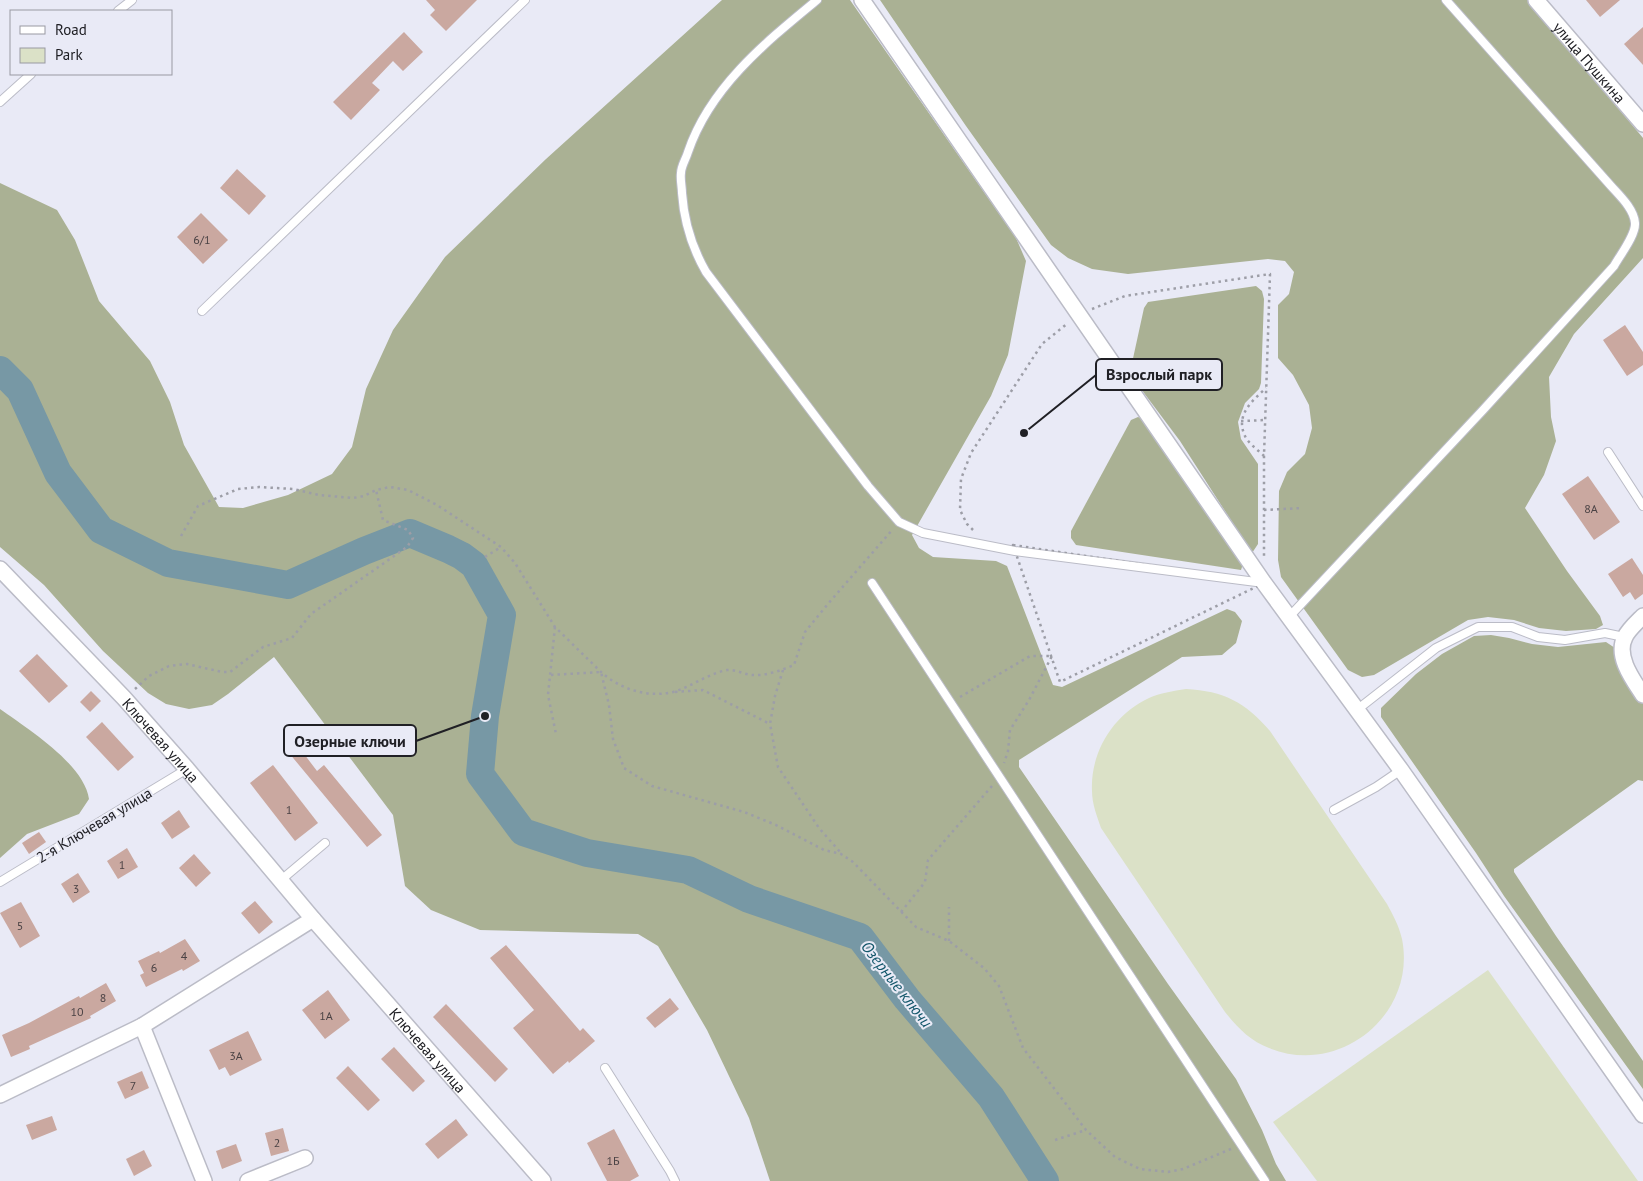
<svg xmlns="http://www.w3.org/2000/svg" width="1643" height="1181" font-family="'PT Sans',sans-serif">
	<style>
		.green { fill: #dbe1c7 }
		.forest { fill: #aab194 }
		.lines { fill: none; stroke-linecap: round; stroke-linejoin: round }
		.river { stroke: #7798a5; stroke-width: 28 }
		.building { fill: #caa8a0 }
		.lane-casing { stroke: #bbbcc7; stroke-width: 10 }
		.street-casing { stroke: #bbbcc7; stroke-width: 18 }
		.path { stroke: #9d9ea7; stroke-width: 2.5; stroke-dasharray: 2.5 4; stroke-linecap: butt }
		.lane { stroke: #fff; stroke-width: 8 }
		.street { stroke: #fff; stroke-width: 15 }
		.labels { text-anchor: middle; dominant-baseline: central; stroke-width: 4; stroke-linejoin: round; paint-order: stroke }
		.number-label { font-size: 12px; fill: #4a4244 }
		.street-label { font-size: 15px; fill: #202025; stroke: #e9eaf6 }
		.water-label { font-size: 16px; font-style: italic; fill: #12566a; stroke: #e9eaf6 }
		.leader { fill: none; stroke: #202025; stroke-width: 2 }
		.callout-dot { fill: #202025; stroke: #e9eaf6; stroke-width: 2 }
		.callout { fill: #e9eaf6; stroke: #202025; stroke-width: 2 }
		.callout-label { font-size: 16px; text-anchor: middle; font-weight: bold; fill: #202025 }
	</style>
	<rect width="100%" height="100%" fill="#e9eaf6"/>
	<!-- green -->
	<g class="green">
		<path d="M1186,689C1224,691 1245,702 1270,731L1387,904C1393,915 1399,926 1402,939C1417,1014 1340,1077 1269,1048C1250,1041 1237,1027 1225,1012L1101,828C1097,816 1092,804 1092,791C1090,752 1114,714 1149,698C1160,693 1173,691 1186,689Z"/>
		<polygon points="1488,970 1638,1181 1317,1181 1273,1122"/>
	</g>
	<!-- forest -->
	<g class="forest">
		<polygon points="722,0 850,0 1016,238 1026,261 1008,355 991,396 912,535 919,548 933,557 996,561 1007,566 1053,685 1062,687 1227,609 1235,612 1242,621 1236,643 1222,655 1182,657 1019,760 1019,767 1168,984 1236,1079 1262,1130 1276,1164 1286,1181 770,1181 749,1118 707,1030 658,946 638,934 480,930 431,910 405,886 393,815 274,657 228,694 212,705 189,709 166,704 148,693 103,651 44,585 0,547 0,183 57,210 75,240 99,301 150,361 170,402 184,445 219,507 243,508 288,495 332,474 352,447 366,389 393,330 445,257 546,159"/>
		<polygon points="880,0 1528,0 1643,138 1643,258 1574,334 1549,377 1551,417 1556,441 1544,475 1525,508 1567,571 1600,616 1603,625 1596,629 1566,631 1539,628 1514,620 1488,617 1468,620 1374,675 1362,677 1348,670 1281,577 1278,560 1279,491 1287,472 1305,454 1312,428 1309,405 1293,375 1278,358 1278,305 1289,294 1294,272 1285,261 1268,259 1128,274 1092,269 1068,258 1051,245 966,126"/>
		<polygon points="1256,286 1262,291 1264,299 1261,383 1259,389 1245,403 1238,422 1241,439 1258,464 1258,544 1252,553 1180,441 1138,385 1131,372 1132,363 1144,308 1148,302"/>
		<polygon points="1138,417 1143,419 1243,564 1241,570 1076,545 1071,538 1071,531 1131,420"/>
		<polygon points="1491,635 1509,638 1532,644 1558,647 1606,642 1615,648 1643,702 1643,781 1638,780 1514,869 1514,872 1556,936 1643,1061 1643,1089 1504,896 1476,853 1381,717 1381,708 1416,674 1442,654 1474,636"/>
		<path d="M0,709C28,729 84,764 89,799L79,814L27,834L0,858Z"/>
	</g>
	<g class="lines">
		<!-- river -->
		<polyline class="river" points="0,370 20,390 58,473 101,530 168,563 288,585 364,551 410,533 448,549 462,556 474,565 502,615 485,716 480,774 523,832 587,853 688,870 749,899 860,937 907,999 991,1097 1045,1181"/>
	</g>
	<!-- building -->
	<g class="building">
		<polygon points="426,0 477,0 446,31 430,15 435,10"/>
		<polygon points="1586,0 1620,0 1600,17"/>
		<polygon points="1643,27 1643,65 1624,44"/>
		<polygon points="404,32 423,52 403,71 393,61 372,83 380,90 351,120 333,102"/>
		<polygon points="237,169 266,196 249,215 220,188"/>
		<polygon points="201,213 228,240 203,264 177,237"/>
		<polygon points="1625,325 1643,352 1643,365 1627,376 1603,340"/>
		<polygon points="1588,476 1620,522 1594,540 1562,494"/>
		<polygon points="1632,558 1643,575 1643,594 1635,600 1630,592 1623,597 1608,574"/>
		<polygon points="37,654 68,686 49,703 19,671"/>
		<polygon points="91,691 101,701 90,712 80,702"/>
		<polygon points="102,722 134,757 118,771 86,737"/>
		<polygon points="298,746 317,771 324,765 382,835 367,847 289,753"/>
		<polygon points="273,765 318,823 295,841 250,783"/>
		<polygon points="179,810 190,827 172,839 161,823"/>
		<polygon points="39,832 46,842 29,854 22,843"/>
		<polygon points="127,848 138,867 118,879 107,861"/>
		<polygon points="194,854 211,873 196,887 179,868"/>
		<polygon points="78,873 90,892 73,903 61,884"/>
		<polygon points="255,901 273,922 259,934 241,913"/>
		<polygon points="21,902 40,936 20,948 0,913"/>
		<polygon points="185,939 200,961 183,971 182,969 146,987 140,975 144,973 138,961 159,951 160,953"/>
		<polygon points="506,945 580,1031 583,1028 595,1041 569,1063 568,1061 553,1074 513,1028 534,1010 490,958"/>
		<polygon points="106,983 116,1001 90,1016 91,1018 29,1046 30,1049 11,1057 2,1035 29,1023 79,996 80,998"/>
		<polygon points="328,990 350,1020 325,1039 302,1010"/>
		<polygon points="670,998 679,1009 655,1028 646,1018"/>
		<polygon points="446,1004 508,1069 495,1082 433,1017"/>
		<polygon points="248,1031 262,1060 230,1076 225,1067 219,1070 209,1050"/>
		<polygon points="394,1047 425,1081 413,1092 381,1059"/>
		<polygon points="348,1066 380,1100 368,1111 336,1078"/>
		<polygon points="142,1071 149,1088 125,1099 117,1082"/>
		<polygon points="52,1116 57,1130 32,1140 26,1125"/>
		<polygon points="456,1119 468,1135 438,1159 425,1144"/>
		<polygon points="283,1128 289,1151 271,1156 265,1133"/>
		<polygon points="614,1129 639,1176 630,1181 607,1181 587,1143"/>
		<polygon points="236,1144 242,1161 222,1169 216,1151"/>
		<polygon points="144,1150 152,1166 134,1176 126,1159"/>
	</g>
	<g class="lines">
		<!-- lane casing -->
		<g class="lane-casing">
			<g id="lane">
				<path d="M817,0C766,42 710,87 688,152C686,159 681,166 681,173C680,179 682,187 682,193C684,222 691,246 706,272L868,486L899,522L923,533L1015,551L1264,583"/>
				<polyline points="118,11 132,0"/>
				<polyline points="0,102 31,74"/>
				<polyline points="202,311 525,0"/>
				<polyline points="1608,452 1643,506"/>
				<polyline points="872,583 1265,1181"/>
				<path d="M1289,617L1483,410L1614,266C1620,255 1636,235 1635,223C1634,209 1620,196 1611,186L1446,0"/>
				<polyline points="1358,709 1436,648 1478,627 1512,627 1538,637 1565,640 1605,633 1624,637"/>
				<polyline points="1334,810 1376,787 1401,770"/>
				<polyline points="0,882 187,769"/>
				<polyline points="281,882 287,875 325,843"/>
				<polyline points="605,1068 670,1171 675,1181"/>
			</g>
		</g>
		<!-- street casing -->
		<g class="street-casing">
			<g id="street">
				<polyline points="862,0 1264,583 1401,770 1643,1115"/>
				<path id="s1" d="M1536,0L1643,124"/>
				<path id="s2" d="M0,569L124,698L187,769L313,919L543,1181"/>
				<path d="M1643,616C1637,622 1628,630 1625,637C1615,656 1633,680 1643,695"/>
				<polyline points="142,1026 204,1181"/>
				<polyline points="0,1095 142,1026 313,919"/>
				<polyline points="248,1181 305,1158"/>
			</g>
		</g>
		<!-- path -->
		<g class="path">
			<polyline points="1092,309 1125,296 1270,274 1264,456 1264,556"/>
			<polyline points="1241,421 1266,420"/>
			<path d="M1264,456C1258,450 1248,443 1245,436C1235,415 1252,401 1266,388"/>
			<polyline points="1264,510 1302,508"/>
			<polyline points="973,530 967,524 960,510 961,479 971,453 1042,344 1068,323"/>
			<path d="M181,536L198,506L238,489L259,487L293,489L319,495L353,498L364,496L376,490L390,487L408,490L437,505L501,547L515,563L555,627L601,672C620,689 647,698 673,692C691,687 707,674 727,670C735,669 745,675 753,675C766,676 782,670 794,665L805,632L827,605L893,529"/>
			<polygon points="1013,545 1264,583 1060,682"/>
			<polyline points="485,557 501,547"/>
			<polyline points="555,627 548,695 556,734"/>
			<polyline points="783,670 775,696 770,724 778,767 819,828 841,853"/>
			<polyline points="551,675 601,672 609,705 613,739 624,768 652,786 744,812 776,825 824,850 841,854 853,862 916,927 949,941 984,968 999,986 1023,1048 1086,1130 1115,1157 1140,1169 1168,1172 1183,1169 1231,1149"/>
			<polyline points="135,689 149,676 169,666 187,664 222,672 230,672 263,647 292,638 311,614 407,547 413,538 408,530 383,520 376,490"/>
			<polyline points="675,692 703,690 770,724"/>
			<polyline points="960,697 1030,656 1052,656 1029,700 1010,730 1008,751 1004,763"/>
			<polyline points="901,912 925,882 928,860 992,786"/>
			<polyline points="949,941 949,907"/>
			<polyline points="1055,1140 1086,1130"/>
		</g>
		<!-- lane -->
		<use href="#lane" class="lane"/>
		<!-- street -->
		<use href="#street" class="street"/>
	</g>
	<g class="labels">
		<!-- number labels -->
		<g class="number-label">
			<text x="202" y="239">6/1</text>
			<text x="1591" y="508">8А</text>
			<text x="289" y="809">1</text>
			<text x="122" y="864">1</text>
			<text x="76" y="888">3</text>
			<text x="20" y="925">5</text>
			<text x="184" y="955">4</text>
			<text x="154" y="967">6</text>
			<text x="103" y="997">8</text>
			<text x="77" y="1011">10</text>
			<text x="326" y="1015">1А</text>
			<text x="236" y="1055">3А</text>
			<text x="133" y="1085">7</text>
			<text x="277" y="1142">2</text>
			<text x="613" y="1160">1Б</text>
		</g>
		<!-- street labels -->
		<g class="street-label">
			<text stroke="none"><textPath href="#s1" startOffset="82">улица Пушкина</textPath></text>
			<text stroke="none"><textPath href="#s2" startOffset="235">Ключевая улица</textPath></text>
			<text transform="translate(94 825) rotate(-31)">2-я Ключевая улица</text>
			<text stroke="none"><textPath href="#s2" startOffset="644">Ключевая улица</textPath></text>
		</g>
		<!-- water labels -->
		<g class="water-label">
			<text transform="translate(897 984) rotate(52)">Озерные ключи</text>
		</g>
	</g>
	<!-- callouts -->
	<path class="leader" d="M1024 433L1096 375M485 716L416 741"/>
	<g class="callout-dot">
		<circle cx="1024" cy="433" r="5"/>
		<circle cx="485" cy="716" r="5"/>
	</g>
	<g class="callout">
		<rect x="1096" y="359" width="126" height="31" rx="5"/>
		<rect x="284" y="725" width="132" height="31" rx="5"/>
	</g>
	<g class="callout-label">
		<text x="1159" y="380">Взрослый парк</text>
		<text x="350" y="747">Озерные ключи</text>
	</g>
	<!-- legend -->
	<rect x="10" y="10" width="162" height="65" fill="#e9eaf6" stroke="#9999a2"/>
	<rect x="20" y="26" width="25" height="8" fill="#ffffff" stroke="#9999a2"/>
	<text x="55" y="35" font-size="15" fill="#202025">Road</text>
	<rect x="20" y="48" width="25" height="15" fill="#dbe1c7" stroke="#9999a2"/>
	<text x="55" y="60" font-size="15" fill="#202025">Park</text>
</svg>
